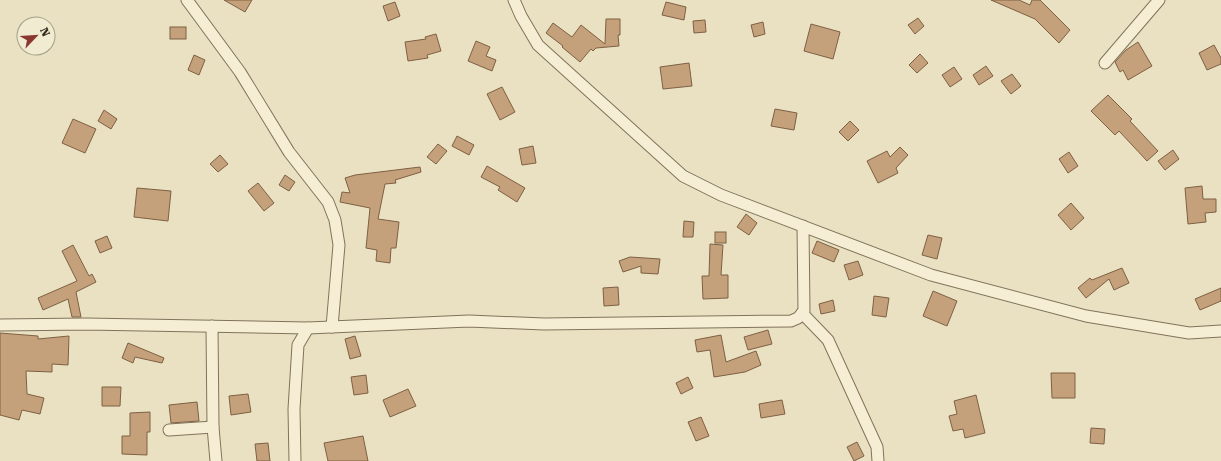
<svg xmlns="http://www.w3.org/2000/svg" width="1221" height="461" font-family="'Roboto Serif',serif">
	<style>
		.building { fill: #c4a17b; stroke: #7e6043 }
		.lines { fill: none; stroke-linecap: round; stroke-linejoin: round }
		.minor-casing { stroke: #81735b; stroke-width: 13 }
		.minor { stroke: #f5eed4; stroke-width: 11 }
	</style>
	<rect width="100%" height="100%" fill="#e9e1c2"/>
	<!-- building -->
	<g class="building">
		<polygon points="224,0 252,0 245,12"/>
		<polygon points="991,0 1019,0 1030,5 1032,0 1040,0 1070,30 1059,43 1035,19"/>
		<polygon points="395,2 400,16 388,21 383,6"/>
		<polygon points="666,2 686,7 684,20 662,15"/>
		<polygon points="918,18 924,26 915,34 908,25"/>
		<polygon points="606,19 620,19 620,35 618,35 619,46 596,48 593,51 591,49 580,62 562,47 563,46 546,33 553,23 572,37 581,25 605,44"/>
		<polygon points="705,20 706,32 694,33 693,21"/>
		<polygon points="763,22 765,34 754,37 751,25"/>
		<polygon points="811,24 840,32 833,59 804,51"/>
		<rect x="170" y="27" width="16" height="12"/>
		<polygon points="436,34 441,51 427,55 428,58 408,61 405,42 426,39 425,37"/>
		<polygon points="476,41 490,47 486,56 496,60 492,71 468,61"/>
		<polygon points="1138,42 1152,66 1128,80 1123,70 1120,72 1115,62 1126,50"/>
		<polygon points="1214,45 1221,58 1221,64 1207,70 1199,53"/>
		<polygon points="920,54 928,63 917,73 909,65"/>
		<polygon points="194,55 205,60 199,75 188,70"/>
		<polygon points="689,63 692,86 663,89 660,67"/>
		<polygon points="986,66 993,76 979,85 973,75"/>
		<polygon points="954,67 962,79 950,87 942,75"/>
		<polygon points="1012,74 1021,86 1011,94 1001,81"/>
		<polygon points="502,87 515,112 500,120 487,94"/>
		<polygon points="1108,95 1132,119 1130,121 1158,151 1147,161 1119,131 1115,135 1091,111"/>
		<polygon points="775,109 797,113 794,130 771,126"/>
		<polygon points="104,110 117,119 111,129 98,121"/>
		<polygon points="73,119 96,129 85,153 62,143"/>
		<polygon points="850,121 859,130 848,141 839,132"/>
		<polygon points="457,136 474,145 469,155 452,146"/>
		<polygon points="438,144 447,151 436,164 427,157"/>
		<polygon points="533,146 536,163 522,165 519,149"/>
		<polygon points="900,147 908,155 896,168 898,173 878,183 867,161 887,151 890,157"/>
		<polygon points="1173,150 1179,159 1165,170 1158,161"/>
		<polygon points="1069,152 1078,166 1068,173 1059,159"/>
		<polygon points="220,155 228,164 218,172 210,164"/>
		<polygon points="487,166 525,188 517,202 498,190 500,187 481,177"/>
		<polygon points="420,167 421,172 395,180 396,183 385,184 378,219 399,222 396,248 391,248 390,263 376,261 377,250 366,248 370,208 340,202 342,192 350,193 345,178 355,175"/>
		<polygon points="285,175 295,182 289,191 279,185"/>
		<polygon points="258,183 274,203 264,211 248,191"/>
		<polygon points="1202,186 1203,199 1216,199 1216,212 1205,213 1206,222 1188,224 1185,188"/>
		<polygon points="137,188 171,191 168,221 134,217"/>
		<polygon points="1071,203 1084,218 1071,230 1058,215"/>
		<polygon points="746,214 757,223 749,235 737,227"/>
		<polygon points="684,221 694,222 693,237 683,237"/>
		<rect x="715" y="232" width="11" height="11"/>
		<polygon points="928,235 942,238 937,259 922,255"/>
		<polygon points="107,236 112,248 100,253 95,241"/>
		<polygon points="817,241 839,250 834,262 812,253"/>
		<polygon points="710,244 723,245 721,275 728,275 728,298 703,299 702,276 709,276"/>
		<polygon points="73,245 89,276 92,274 96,282 76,292 81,317 72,317 68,299 43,310 38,298 77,281 62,251"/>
		<polygon points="630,257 660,259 658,274 641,273 641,266 623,272 619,261"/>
		<polygon points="858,261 863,275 849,280 844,265"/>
		<polygon points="1122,268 1129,283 1114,290 1109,279 1086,298 1078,288 1090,278 1092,280"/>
		<polygon points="618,287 619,305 604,306 603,288"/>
		<polygon points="1221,288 1221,301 1200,310 1195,299"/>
		<polygon points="933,291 957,301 947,326 923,316"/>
		<polygon points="874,296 889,298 886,317 872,315"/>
		<polygon points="833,300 835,311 821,314 819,304"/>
		<polygon points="768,330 772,344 748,350 744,337"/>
		<polygon points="0,333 38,336 38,339 69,336 68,365 52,364 52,372 26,371 27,394 44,398 40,414 22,410 19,420 0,415"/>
		<polygon points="721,335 726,362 756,351 761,365 745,372 714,377 710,350 697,352 695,340"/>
		<polygon points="355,336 361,356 350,359 345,339"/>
		<polygon points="128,343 164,358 162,363 135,357 133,363 122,358"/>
		<polygon points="1051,373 1075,373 1075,398 1052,398"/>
		<polygon points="366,375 368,393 354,395 351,377"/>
		<polygon points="688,377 693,388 681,394 676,383"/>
		<polygon points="102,387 121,387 120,406 102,406"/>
		<polygon points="408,389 416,406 390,417 383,400"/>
		<polygon points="248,394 251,412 231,415 229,396"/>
		<polygon points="976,395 985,433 965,438 963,429 953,431 949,416 957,414 954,401"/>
		<polygon points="782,400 785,414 761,418 759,404"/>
		<polygon points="197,402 199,421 171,423 169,405"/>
		<polygon points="150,412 150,432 147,432 147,455 122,454 122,436 130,436 130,413"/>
		<polygon points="701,417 709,436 696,441 688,422"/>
		<polygon points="1091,428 1105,429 1104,444 1090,443"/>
		<polygon points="363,436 368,461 328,461 324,443"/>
		<polygon points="857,442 864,456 854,461 847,447"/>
		<polygon points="268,443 270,461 257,461 255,444"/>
	</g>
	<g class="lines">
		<!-- minor casing -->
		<g class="minor-casing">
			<g id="minor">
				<polyline points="187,0 240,72 289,152 328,202 335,220 339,245 332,327"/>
				<polyline points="514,0 521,16 538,45 683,176 721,195 931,275 1086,316 1189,333 1221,331"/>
				<polyline points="1105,63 1159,0"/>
				<polyline points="802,313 828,340 877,447 878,461"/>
				<polyline points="0,325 86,324 308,328 469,321 544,324 791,321 798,318 804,311 803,226"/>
				<polyline points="212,326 213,427 216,461"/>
				<polyline points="169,430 213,427"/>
				<polyline points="295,461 294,409 298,345 308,328"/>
			</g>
		</g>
		<!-- minor -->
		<use href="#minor" class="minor"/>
	</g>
	<!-- north arrow -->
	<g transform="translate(36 36) rotate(65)"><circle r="19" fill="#f1ebd1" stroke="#a59e89"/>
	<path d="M0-3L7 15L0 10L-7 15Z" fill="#8a3931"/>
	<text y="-6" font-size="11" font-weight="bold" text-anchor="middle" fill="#322a1e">N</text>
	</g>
</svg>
